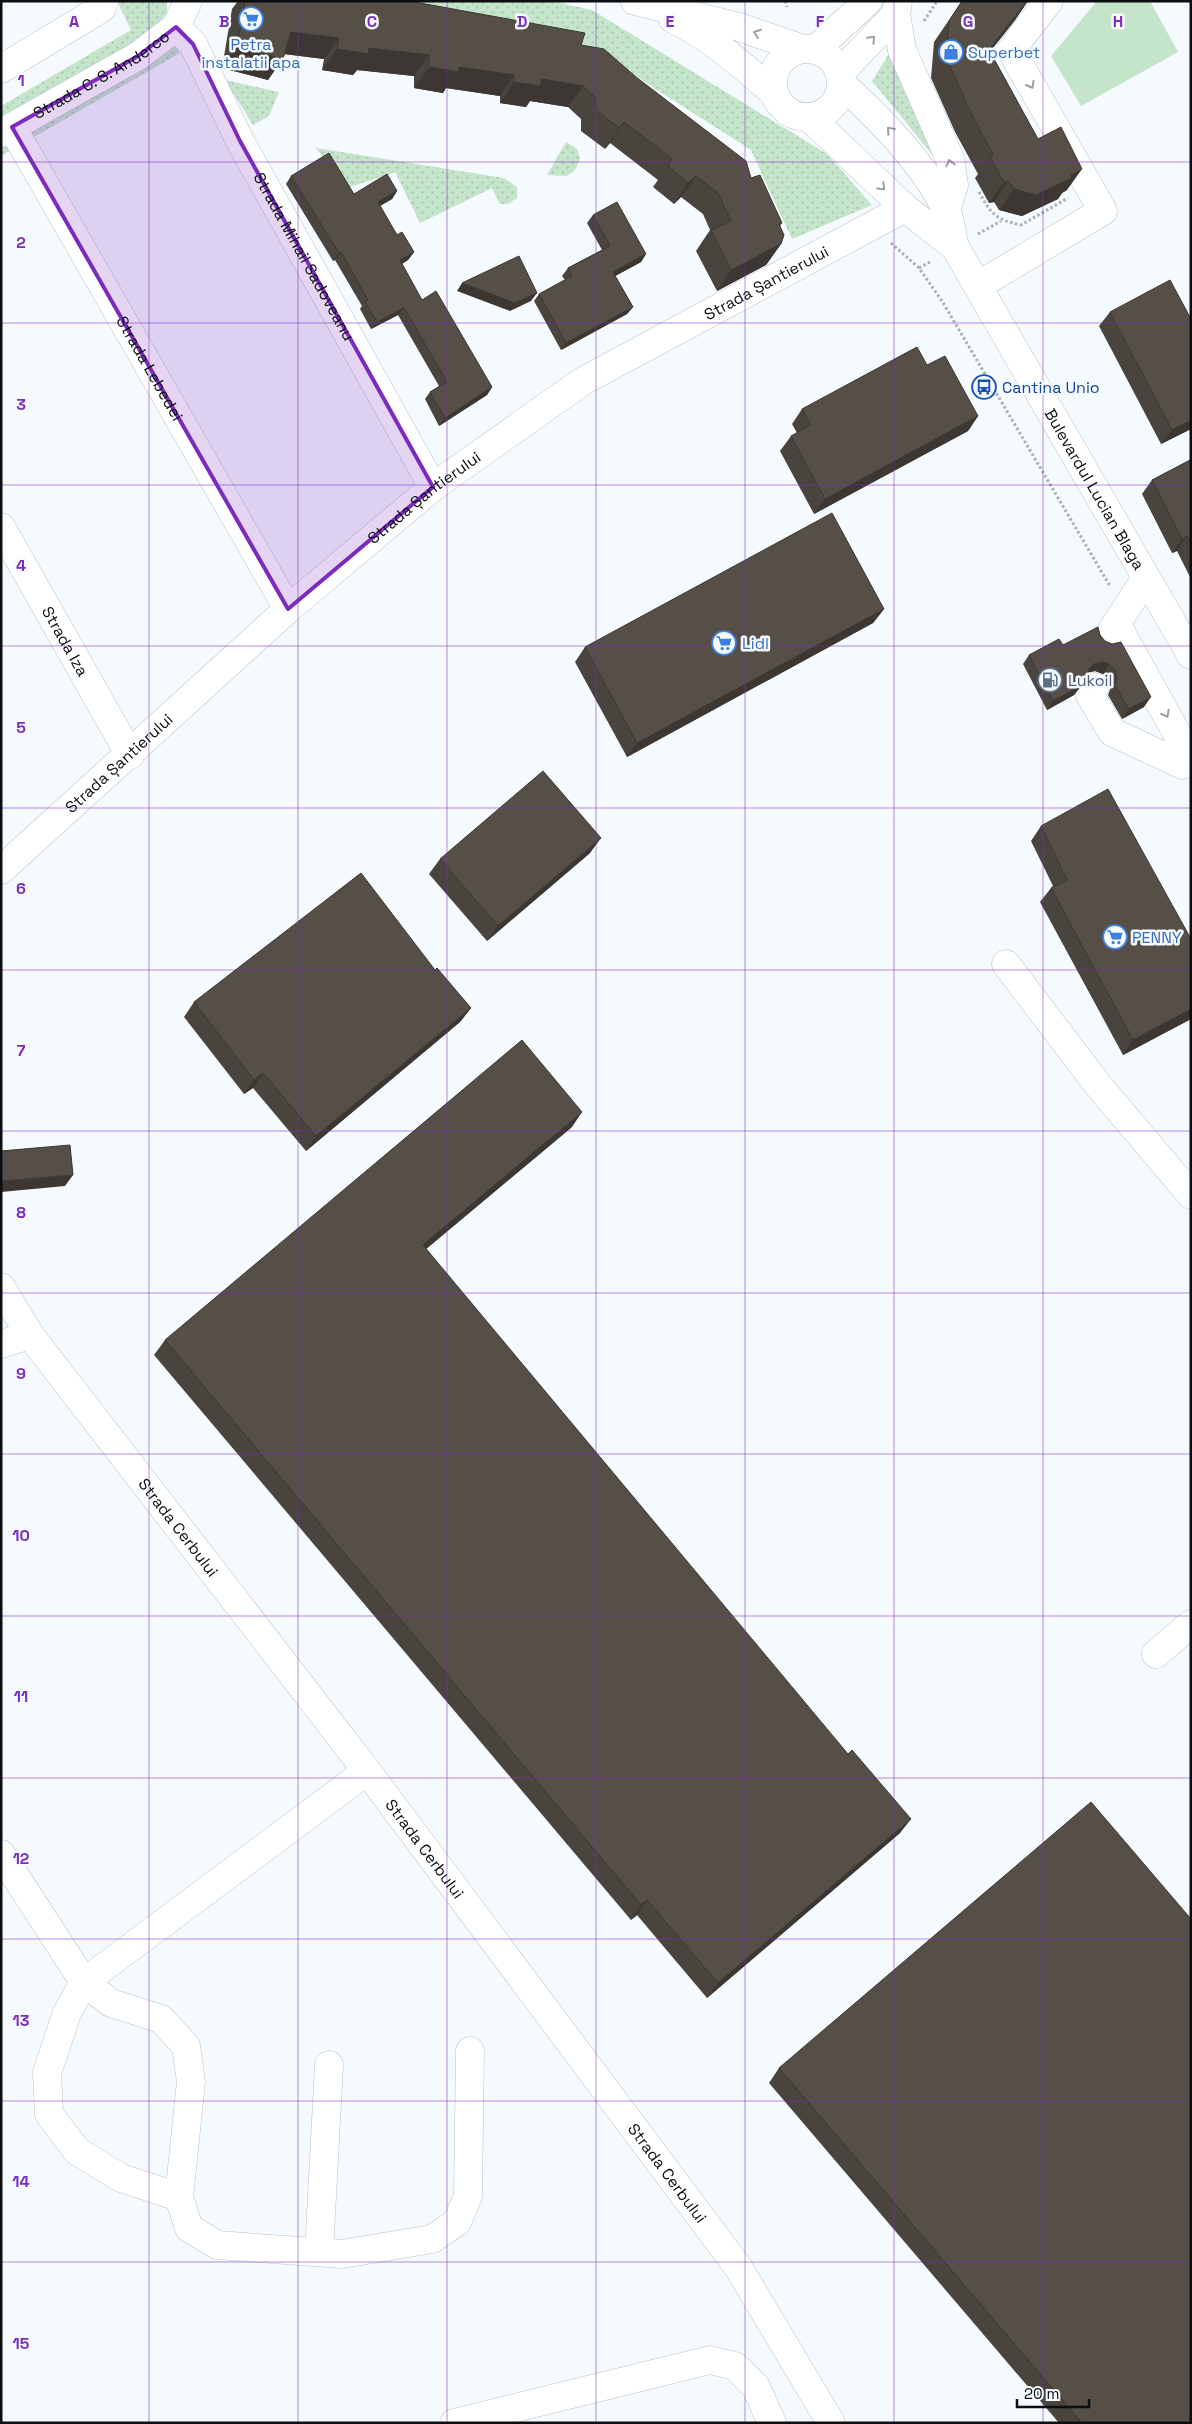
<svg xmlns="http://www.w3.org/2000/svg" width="1192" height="2424" font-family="'Space Grotesk',sans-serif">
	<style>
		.grass { fill: url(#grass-dots) }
		.park { fill: #c5e5cb }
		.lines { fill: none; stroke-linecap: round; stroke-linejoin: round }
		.minor-casing { stroke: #b9c2ca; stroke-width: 29 }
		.major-casing { stroke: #b9c2ca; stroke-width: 29 }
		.path { stroke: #aaafb2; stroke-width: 3; stroke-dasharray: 2.5 2.5; stroke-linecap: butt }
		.minor { stroke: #fff; stroke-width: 28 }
		.major { stroke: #fff; stroke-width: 28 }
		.wall { fill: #4a443e }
		.shaded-wall { fill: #3c3732 }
		.building { fill: #564f48; stroke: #3c3732 }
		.oneway { stroke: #9d9fa0 }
		.marked { fill: #7b2cbf; fill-opacity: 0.2; stroke: #7b2cbf; stroke-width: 4; stroke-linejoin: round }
		.grid { fill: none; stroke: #7b2cbf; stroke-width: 1; stroke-opacity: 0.55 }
		.labels { text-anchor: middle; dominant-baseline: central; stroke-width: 5; stroke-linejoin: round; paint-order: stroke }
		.shop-label { font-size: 16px; fill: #366cbe; stroke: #f4fafe; text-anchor: start }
		.street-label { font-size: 16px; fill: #0b0e11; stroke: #f4fafe }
		.transit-label { font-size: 16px; fill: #164399; stroke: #f4fafe; text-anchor: start }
		.service-label { font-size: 16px; fill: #4e5e75; stroke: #f4fafe; text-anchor: start }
		.grid-label { font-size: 16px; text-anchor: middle; font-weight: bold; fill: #7b2cbf; stroke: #f4fafe; stroke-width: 5; stroke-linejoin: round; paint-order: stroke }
	</style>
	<defs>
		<pattern id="grass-dots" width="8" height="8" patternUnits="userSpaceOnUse" patternTransform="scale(1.25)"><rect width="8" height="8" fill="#c5e5cb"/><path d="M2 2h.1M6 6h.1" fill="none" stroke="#a8c3ad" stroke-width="1.8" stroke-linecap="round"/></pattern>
	</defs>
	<rect width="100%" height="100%" fill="#f4fafe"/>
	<!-- grass -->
	<g class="grass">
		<polygon points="117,1 167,1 167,13 148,36 1,121 1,106 131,30"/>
		<polygon points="388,1 551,1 592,10 827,154 872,205 792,239 751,150 592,48"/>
		<polygon points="175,44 180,53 1,156 1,145"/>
		<polygon points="894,46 935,158 872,81"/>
		<polygon points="225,80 279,92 269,116 253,125"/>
		<polygon points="566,142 577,149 580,159 575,170 567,176 547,175"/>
		<polygon points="316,148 504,178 517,187 517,198 508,204 500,204 492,188 420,223 395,172 347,188"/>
	</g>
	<!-- park -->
	<polygon class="park" points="1097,1 1150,1 1178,52 1081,106 1051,56"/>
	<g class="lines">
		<!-- minor casing -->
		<g class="minor-casing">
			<g id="minor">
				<path id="s1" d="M176,27L193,44L240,141L433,487"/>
				<polyline points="1,69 102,8 104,1"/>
				<path id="s2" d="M12,127L288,609"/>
				<path id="s3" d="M1,133L138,56L176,27L188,1"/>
				<polyline points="979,285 1103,211 1011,50 1049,1"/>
				<path id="s4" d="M1,527L130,755"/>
				<polyline points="1117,625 1191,759"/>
				<polyline points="1107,638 1146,578"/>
				<polyline points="1095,687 1090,695 1112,732 1183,765 1191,762"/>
				<path id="s5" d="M1,870L288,609L433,487L583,381L905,208"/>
				<polyline points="1006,964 1098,1085 1191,1195"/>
				<path id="s6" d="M1,1287L30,1335L367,1771L738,2267L831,2423"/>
				<polyline points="1,1344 30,1335"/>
				<polyline points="1156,1654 1191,1624"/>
				<polyline points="1,1854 84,1982 111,2003 161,2019 186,2046 191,2082 179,2197 189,2228 217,2245 342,2254 432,2239 457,2222 468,2196 470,2051"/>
				<polyline points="179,2197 121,2178 77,2151 49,2114 47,2073 67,2013 84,1982 367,1771"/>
				<polyline points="319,2252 329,2065"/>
				<polyline points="454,2423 710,2360 735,2366 756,2387 772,2423"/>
			</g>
		</g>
		<!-- major casing -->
		<g class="major-casing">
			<g id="major">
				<polyline points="635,1 739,27 803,49"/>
				<polyline points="896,14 902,50 950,159 954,185 946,210"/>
				<path d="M673,19C711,37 742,65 774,93"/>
				<circle cx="807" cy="83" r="34"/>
				<polyline points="815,50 868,1"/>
				<polyline points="840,73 896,14 898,1"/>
				<path id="s7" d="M842,84C878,117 926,165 946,210C951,221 952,235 955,247L1191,655"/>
				<polyline points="809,117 905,208 955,247"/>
			</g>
		</g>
		<!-- path -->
		<g class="path">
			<polyline points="785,1 787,7"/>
			<polyline points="924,21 937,1"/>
			<path d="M979,192C991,214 995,219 1021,225L1068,198"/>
			<polyline points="978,234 1001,221"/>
			<polyline points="891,243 919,268 942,301 1110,586"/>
			<polyline points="919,268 932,261"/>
		</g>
		<!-- minor -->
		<use href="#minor" class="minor"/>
		<!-- major -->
		<use href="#major" class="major"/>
	</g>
	<!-- wall -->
	<g class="wall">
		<polygon points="238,1 409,1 581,45 751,178 782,223 780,226 781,244 766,265 717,291 696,251 710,230 703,214 681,197 674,204 653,187 658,180 610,143 605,149 581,131 581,119 568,107 530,101 526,107 500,103 500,96 446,88 443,93 414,88 414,76 357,70 353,75 322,70 324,59 284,54 268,80 222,68 232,9"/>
		<polygon points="962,1 1028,1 1015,20 990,51 1038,139 1067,190 1062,193 1058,199 1022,216 999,210 994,202 989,203 975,178 978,174 955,132 931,78 934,42"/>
		<polygon points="291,176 354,194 397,191 392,199 380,206 397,235 414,252 408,260 402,264 422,300 492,387 487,395 439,426 425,399 430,392 439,386 398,315 371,329 360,309 362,306 335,260 333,261 286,184"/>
		<polygon points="593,215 646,254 641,262 615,276 633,307 627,314 561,350 534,301 539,294 565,280 562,276 568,268 602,250 587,223"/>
		<polygon points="1110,312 1191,429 1161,444 1099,326"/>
		<polygon points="927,365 978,416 968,431 814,514 780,451 791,436 797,433 792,424 802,409"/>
		<polygon points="1191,461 1191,579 1177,551 1172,553 1142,494 1152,480"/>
		<polygon points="884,609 873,623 627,757 575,662 585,647"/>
		<polygon points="1100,635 1144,707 1122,719 1108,695 1111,687 1109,679 1103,674 1095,671 1087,673 1086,675 1081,686 1074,695 1047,710 1023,664 1029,655"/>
		<polygon points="1041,826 1191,1019 1123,1055 1040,902 1051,888 1053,886 1031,841"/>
		<polygon points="590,853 487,941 429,874 440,859"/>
		<polygon points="194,1002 471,1008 460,1022 306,1151 253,1088 244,1094 184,1017"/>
		<polygon points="572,1127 426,1249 900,1833 707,1998 637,1915 631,1920 154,1355 165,1340"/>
		<polygon points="779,2068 1191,2423 1059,2423 769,2083"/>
	</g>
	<!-- shaded-wall -->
	<g class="shaded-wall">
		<polygon points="1028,1 1015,20 975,71 989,50"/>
		<polygon points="291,32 339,38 324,59 276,53"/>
		<polygon points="237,47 283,59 268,80 222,68"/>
		<polygon points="369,48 429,55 414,76 357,70 353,75 322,70 337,49"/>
		<polygon points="429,67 459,67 514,75 500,96 446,88 443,93 414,88"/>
		<polygon points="542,79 583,86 568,107 530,101 526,107 500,103 514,82"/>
		<polygon points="624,122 610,143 605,149 619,128"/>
		<polygon points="1082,169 1067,190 1062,193 1058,199 1022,216 999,210 1014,189 1071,175"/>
		<polygon points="696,176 681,197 674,204 688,183"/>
		<polygon points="1008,181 994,202 989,203 1004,182"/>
		<polygon points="397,191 392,199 373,210 378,202"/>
		<polygon points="781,244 766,265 717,291 731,270"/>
		<polygon points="341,252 335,260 333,261 339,253"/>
		<polygon points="414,252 408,260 395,268 400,260"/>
		<polygon points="646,254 641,262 608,280 613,272"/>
		<polygon points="462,283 537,293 531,301 510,311 457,291"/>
		<polygon points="633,307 627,314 561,350 566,343"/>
		<polygon points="404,308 398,315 371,329 377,322"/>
		<polygon points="492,387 487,395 439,426 445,418"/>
		<polygon points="978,416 968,431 814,514 825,499"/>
		<polygon points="1191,420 1191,429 1161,444 1172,430"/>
		<polygon points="1187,536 1177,551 1172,553 1182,539"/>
		<polygon points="884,609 873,623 627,757 637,743"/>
		<polygon points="1102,662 1109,664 1103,674 1095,671 1087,673 1082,678 1089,669 1094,664"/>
		<polygon points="1081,686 1074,695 1047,710 1053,701"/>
		<polygon points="1151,697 1144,707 1122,719 1129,709"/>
		<polygon points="601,838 590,853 487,941 498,926"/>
		<polygon points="471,1008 460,1022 306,1151 316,1136"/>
		<polygon points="1191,1009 1191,1019 1123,1055 1133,1040"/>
		<polygon points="263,1073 253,1088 244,1094 254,1080"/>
		<polygon points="582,1112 572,1127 413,1260 423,1245"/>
		<polygon points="73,1175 65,1186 1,1192 1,1181"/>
		<polygon points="911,1819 900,1833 707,1998 718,1983"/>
		<polygon points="647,1900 637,1915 631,1920 641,1905"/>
	</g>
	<!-- building -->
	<g class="building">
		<polygon points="245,1 409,1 585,33 581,45 604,49 636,77 746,161 751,178 760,175 782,223 779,224 784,235 781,244 731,270 711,230 731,221 718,193 696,176 688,183 668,166 672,159 624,122 619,128 596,110 596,98 583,86 542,79 540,86 514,82 514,75 459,67 458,72 429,67 429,55 369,48 368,54 337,49 339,38 291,32 283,59 237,47"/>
		<polygon points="962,1 1027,1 989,50 1038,139 1061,127 1082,169 1071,175 1072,178 1036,195 1014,189 1008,181 1004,182 990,157 993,155 970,111 946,57 949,21"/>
		<polygon points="329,153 354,194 387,174 397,191 378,202 397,235 402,232 414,252 400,260 422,300 436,291 492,387 445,418 430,392 447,382 404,308 377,322 365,302 368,300 341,252 339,253 291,176"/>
		<polygon points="617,202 646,254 613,272 633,307 566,343 539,294 572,276 568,268 610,246 593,215"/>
		<polygon points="519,256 537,293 515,303 462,283"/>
		<polygon points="1170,280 1191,319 1191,420 1172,430 1110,312"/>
		<polygon points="917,347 927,365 945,356 978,416 825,499 791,436 811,425 802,409"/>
		<polygon points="1190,460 1191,461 1191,544 1187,536 1182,539 1152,480"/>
		<polygon points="832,513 884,609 637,743 585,647"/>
		<polygon points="1098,627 1100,635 1105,641 1112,644 1121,642 1151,697 1129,709 1115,686 1117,678 1115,670 1109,664 1102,662 1094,664 1089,669 1081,686 1053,701 1029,655 1059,639 1063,645"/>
		<polygon points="543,771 601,838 498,926 440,859"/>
		<polygon points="1108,789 1191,939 1191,1009 1133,1040 1051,888 1067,880 1041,826"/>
		<polygon points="361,873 435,970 437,968 471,1008 316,1136 263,1073 254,1080 194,1002"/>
		<polygon points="522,1040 582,1112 423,1245 848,1754 852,1750 911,1819 718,1983 647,1900 641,1905 165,1340"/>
		<polygon points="70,1145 73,1175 1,1181 1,1151"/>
		<polygon points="1091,1802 1191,1919 1191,2423 1082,2423 779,2068"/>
	</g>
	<!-- one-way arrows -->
	<defs><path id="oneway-chevron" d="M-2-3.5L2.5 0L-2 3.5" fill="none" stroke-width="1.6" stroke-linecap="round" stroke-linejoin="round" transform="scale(1.25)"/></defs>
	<g class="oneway">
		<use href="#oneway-chevron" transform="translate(757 33) rotate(-160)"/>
		<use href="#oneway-chevron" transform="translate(872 39) rotate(-46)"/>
		<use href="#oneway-chevron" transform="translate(1031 85) rotate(60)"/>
		<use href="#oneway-chevron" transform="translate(890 130) rotate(-131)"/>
		<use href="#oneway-chevron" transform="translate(950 163) rotate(-103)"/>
		<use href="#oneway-chevron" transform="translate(882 187) rotate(44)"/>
		<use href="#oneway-chevron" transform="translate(1166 714) rotate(61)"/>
	</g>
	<!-- marked area -->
	<path class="marked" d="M176,27L193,44L240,141L433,487L288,609L12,127L138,56Z"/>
	<!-- grid -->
	<path class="grid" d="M149,1V2423M298,1V2423M447,1V2423M596,1V2423M745,1V2423M894,1V2423M1043,1V2423M1,162H1191M1,323H1191M1,485H1191M1,646H1191M1,808H1191M1,970H1191M1,1131H1191M1,1293H1191M1,1454H1191M1,1616H1191M1,1778H1191M1,1939H1191M1,2101H1191M1,2262H1191"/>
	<!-- icons -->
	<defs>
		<g id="supermarket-ring" transform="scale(1.25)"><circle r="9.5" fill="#f4fafe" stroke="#3f7fe0" stroke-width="1.5"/><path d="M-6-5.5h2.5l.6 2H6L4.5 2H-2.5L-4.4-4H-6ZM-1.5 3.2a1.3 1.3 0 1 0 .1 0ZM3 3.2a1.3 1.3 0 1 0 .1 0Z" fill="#3f7fe0"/></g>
		<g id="shop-ring" transform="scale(1.25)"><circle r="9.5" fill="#f4fafe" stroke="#3f7fe0" stroke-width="1.5"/><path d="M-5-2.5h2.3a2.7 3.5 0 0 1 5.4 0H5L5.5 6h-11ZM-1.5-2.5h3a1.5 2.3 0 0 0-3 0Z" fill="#3f7fe0"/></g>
		<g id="bus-ring" transform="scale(1.25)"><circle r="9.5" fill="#f4fafe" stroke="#1a4fb4" stroke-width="1.5"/><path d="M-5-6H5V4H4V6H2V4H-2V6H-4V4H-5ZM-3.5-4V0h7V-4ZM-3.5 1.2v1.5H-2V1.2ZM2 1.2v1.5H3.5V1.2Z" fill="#1a4fb4"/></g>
		<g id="fuel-ring" transform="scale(1.25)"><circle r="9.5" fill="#f4fafe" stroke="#5c6f8a" stroke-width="1.5"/><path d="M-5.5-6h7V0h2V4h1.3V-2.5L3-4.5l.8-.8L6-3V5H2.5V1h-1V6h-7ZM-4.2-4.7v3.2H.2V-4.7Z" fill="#5c6f8a"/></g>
	</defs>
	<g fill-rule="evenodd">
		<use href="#supermarket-ring" x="251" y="19"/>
		<use href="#shop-ring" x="951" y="52"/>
		<use href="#bus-ring" x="984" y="387"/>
		<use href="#supermarket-ring" x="724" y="643"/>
		<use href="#fuel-ring" x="1050" y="680"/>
		<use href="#supermarket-ring" x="1115" y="937"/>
	</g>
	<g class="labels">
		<!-- shop labels -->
		<g class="shop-label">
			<text x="251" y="44" text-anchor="middle">Petra<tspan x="251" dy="18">instalatii apa</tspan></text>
			<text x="968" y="52">Superbet</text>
			<text x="742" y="643">Lidl</text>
			<text x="1132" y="937">PENNY</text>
		</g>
		<!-- street labels -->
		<g class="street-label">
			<text stroke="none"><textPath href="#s3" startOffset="116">Strada C. S. Anderco</textPath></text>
			<text stroke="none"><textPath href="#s1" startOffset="264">Strada Mihail Sadoveanu</textPath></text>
			<text stroke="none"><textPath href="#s5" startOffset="969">Strada Șantierului</textPath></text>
			<text stroke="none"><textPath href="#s2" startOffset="278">Strada Lebedei</textPath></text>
			<text stroke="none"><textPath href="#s7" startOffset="482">Bulevardul Lucian Blaga</textPath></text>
			<text stroke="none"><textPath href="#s5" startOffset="564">Strada Șantierului</textPath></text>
			<text stroke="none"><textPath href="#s4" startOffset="131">Strada Iza</textPath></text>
			<text stroke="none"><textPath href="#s5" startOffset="159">Strada Șantierului</textPath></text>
			<text stroke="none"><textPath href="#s6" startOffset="299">Strada Cerbului</textPath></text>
			<text stroke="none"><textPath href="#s6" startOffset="704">Strada Cerbului</textPath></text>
			<text stroke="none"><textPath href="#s6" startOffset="1109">Strada Cerbului</textPath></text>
		</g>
		<!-- transit labels -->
		<g class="transit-label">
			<text x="1002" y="387">Cantina Unio</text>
		</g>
		<!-- service labels -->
		<g class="service-label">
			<text x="1068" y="680">Lukoil</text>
		</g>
	</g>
	<g class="grid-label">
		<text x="74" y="27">A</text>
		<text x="224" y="27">B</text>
		<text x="372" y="27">C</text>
		<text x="522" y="27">D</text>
		<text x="670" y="27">E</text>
		<text x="820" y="27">F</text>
		<text x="968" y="27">G</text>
		<text x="1118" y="27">H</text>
		<text x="21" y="86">1</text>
		<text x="21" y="248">2</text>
		<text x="21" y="410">3</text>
		<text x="21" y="571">4</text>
		<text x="21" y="733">5</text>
		<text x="21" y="894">6</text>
		<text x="21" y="1056">7</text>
		<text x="21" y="1218">8</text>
		<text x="21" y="1379">9</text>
		<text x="21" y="1541">10</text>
		<text x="21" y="1702">11</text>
		<text x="21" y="1864">12</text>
		<text x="21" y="2026">13</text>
		<text x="21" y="2187">14</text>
		<text x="21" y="2349">15</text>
	</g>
	<!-- border -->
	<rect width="1192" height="2424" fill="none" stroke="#0b0e11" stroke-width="5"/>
	<!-- scale -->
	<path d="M1017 2399v8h72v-8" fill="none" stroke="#0b0e11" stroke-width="2.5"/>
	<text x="1024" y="2399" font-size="15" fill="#0b0e11" stroke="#f4fafe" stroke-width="4" paint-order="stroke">20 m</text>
</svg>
